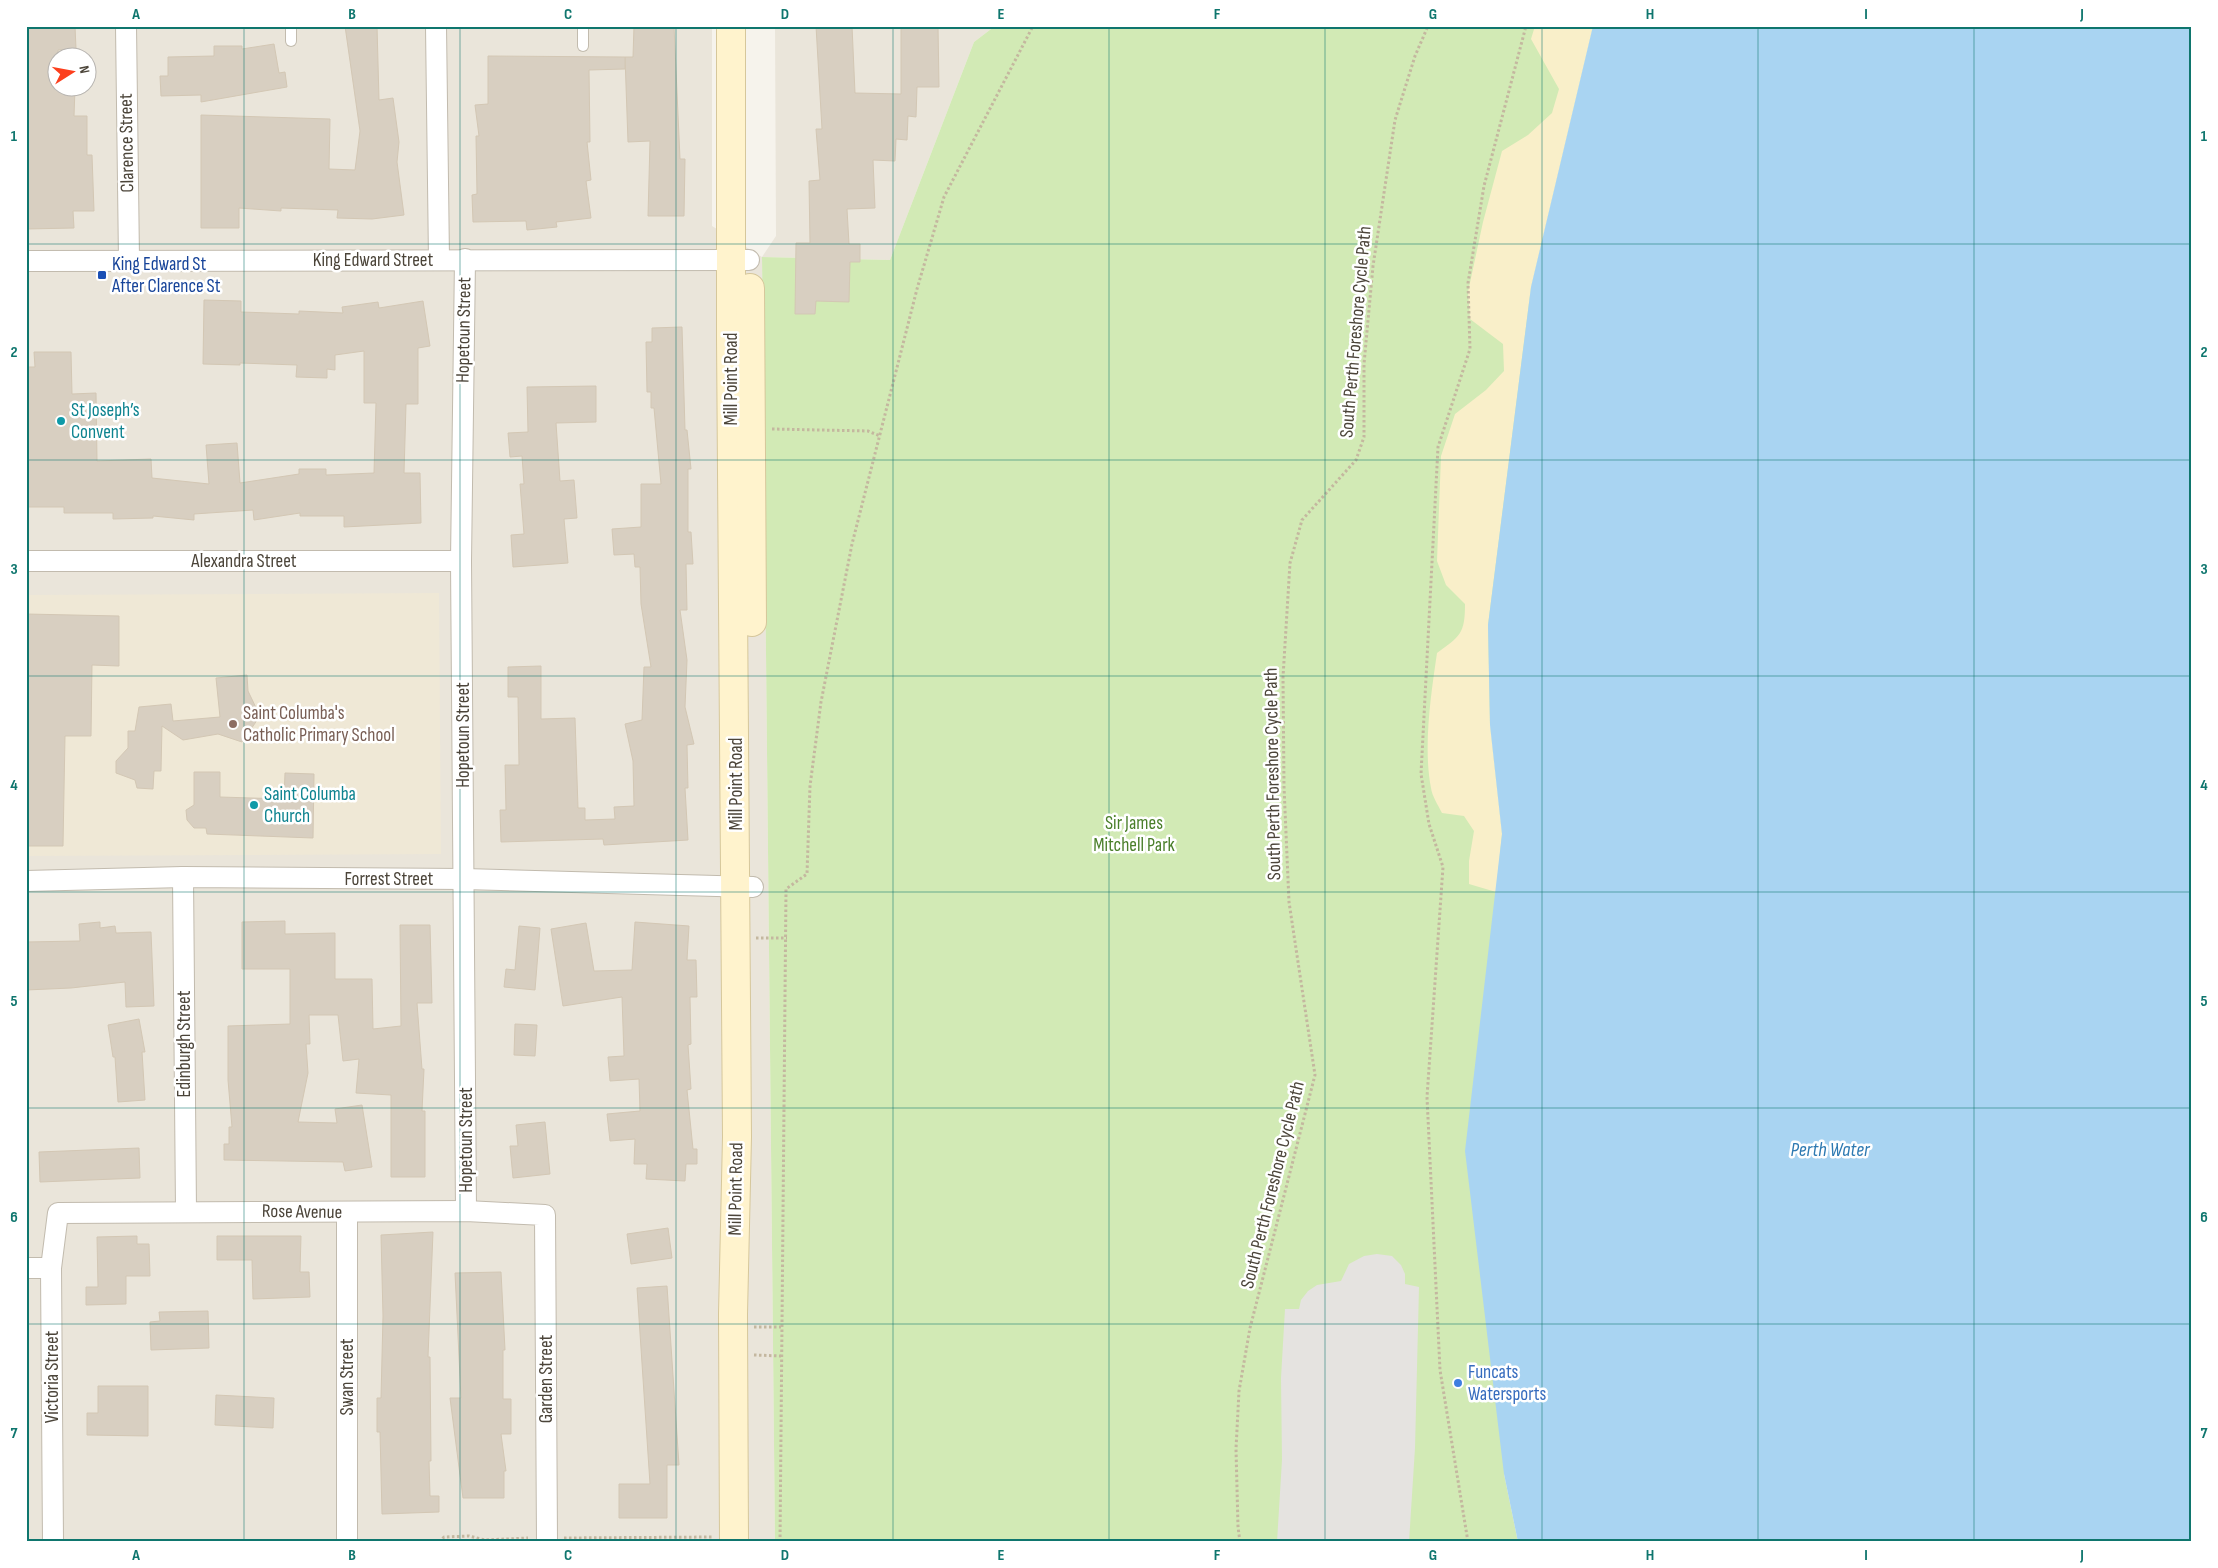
<svg xmlns="http://www.w3.org/2000/svg" width="2218" height="1568" font-family="'Sofia Sans Condensed',sans-serif">
	<style>
		.residential { fill: #eae5da; fill-rule: evenodd }
		.education { fill: #efe8d6 }
		.green { fill: #d2eab5 }
		.sand { fill: #f9efc9 }
		.parking { fill: #e5e3e0 }
		.water { fill: #a9d4f2 }
		.building { fill: #d8cfc1; stroke: #d3c7b4 }
		.lines { fill: none; stroke-linecap: round; stroke-linejoin: round }
		.lane-casing { stroke: #c2bbae; stroke-width: 12 }
		.street-casing { stroke: #c2bbae; stroke-width: 22 }
		.secondary-casing { stroke: #d6c79b; stroke-width: 30 }
		.path { stroke: #c4b79f; stroke-width: 3; stroke-dasharray: 2.5 2.5; stroke-linecap: butt }
		.lane { stroke: #fff; stroke-width: 10 }
		.street { stroke: #fff; stroke-width: 20 }
		.secondary { stroke: #fff3cd; stroke-width: 28 }
		.grid { fill: none; stroke: #0f766e; stroke-width: 1; stroke-opacity: 0.55 }
		.transit-dot { fill: #1a4fb4; stroke: #fff; stroke-width: 2 }
		.culture-dot { fill: #0f9aa8; stroke: #fff; stroke-width: 2 }
		.education-dot { fill: #8d6e63; stroke: #fff; stroke-width: 2 }
		.shop-dot { fill: #3f7fe0; stroke: #fff; stroke-width: 2 }
		.labels { text-anchor: middle; dominant-baseline: central; stroke-width: 5; stroke-linejoin: round; paint-order: stroke }
		.street-label { font-size: 19px; fill: #4b4439; stroke: #fff }
		.transit-label { font-size: 19px; fill: #164399; stroke: #fff; text-anchor: start }
		.culture-label { font-size: 19px; fill: #0d838f; stroke: #fff; text-anchor: start }
		.education-label { font-size: 19px; fill: #785e54; stroke: #fff; text-anchor: start }
		.park-label { font-size: 19px; fill: #4a7f2a; stroke: #fff }
		.shop-label { font-size: 19px; fill: #366cbe; stroke: #fff; text-anchor: start }
		.water-label { font-size: 20px; font-style: italic; fill: #2e7ab2; stroke: #fff }
		.neatline { fill: none; stroke: #0f766e; stroke-width: 2 }
		.grid-label { font-size: 16px; text-anchor: middle; font-weight: bold; fill: #0f766e }
	</style>
	<rect width="100%" height="100%" fill="#f6f3ec"/>
	<!-- residential -->
	<path class="residential" d="M26,26H712V226L762,257L776,236L775,26H995L974,42L890,260L762,257L775,1542H26ZM58,58H88V88H58Z"/>
	<!-- education -->
	<polygon class="education" points="439,593 441,854 26,856 26,595"/>
	<!-- green -->
	<polygon class="green" points="995,26 1593,26 1531,287 1490,725 1502,834 1504,1474 1518,1542 775,1542 762,257 890,260 974,42"/>
	<!-- sand -->
	<path class="sand" d="M1535,26H1593L1531,287L1488,625L1490,725L1502,834L1496,892L1469,884V861L1474,831L1464,816L1442,813C1438,805 1432,796 1431,788C1423,747 1431,694 1437,653C1460,636 1465,634 1465,604L1446,585L1437,561L1441,456L1455,414L1486,390L1504,371L1503,344L1470,319L1468,292L1483,222L1502,151L1528,135L1552,113L1559,89L1531,39Z"/>
	<!-- parking -->
	<polygon class="parking" points="1377,1254 1392,1256 1401,1265 1405,1274 1405,1284 1419,1287 1415,1448 1409,1542 1277,1542 1282,1460 1281,1378 1285,1309 1299,1309 1301,1300 1308,1291 1317,1285 1341,1281 1349,1264 1364,1256"/>
	<!-- water -->
	<polygon class="water" points="1593,26 2192,26 2192,1542 1518,1542 1504,1474 1465,1151 1502,834 1490,725 1488,625 1531,287"/>
	<!-- building -->
	<g class="building">
		<polygon points="28,26 75,26 76,49 58,50 58,88 75,88 74,116 87,116 87,155 92,155 94,211 73,211 74,228 26,229"/>
		<polygon points="345,26 377,26 379,100 393,98 399,142 397,162 404,215 372,219 337,218 338,210 281,208 281,211 239,208 239,228 201,228 201,115 330,119 329,169 355,170 360,131"/>
		<polygon points="634,26 674,26 680,159 685,159 684,216 648,216 650,141 628,142 625,57 633,57"/>
		<polygon points="816,26 852,26 855,93 901,94 901,26 938,26 939,87 917,87 916,117 908,116 907,140 896,139 895,161 873,160 875,208 847,209 849,244 860,244 860,262 850,262 849,302 816,301 815,314 795,314 796,243 810,243 809,181 820,180 816,129 822,129"/>
		<polygon points="274,44 279,73 285,72 287,87 201,102 201,95 161,96 160,76 168,76 168,57 214,56 214,46 242,46 242,49"/>
		<polygon points="488,56 625,57 625,69 589,70 590,142 587,142 591,180 586,181 591,218 556,222 557,227 527,230 526,221 473,222 472,195 477,194 476,136 479,136 475,105 488,104"/>
		<polygon points="204,300 241,301 241,312 299,314 299,311 343,313 342,307 378,302 379,308 423,301 430,346 418,348 418,404 406,404 404,473 420,473 421,523 344,527 344,516 300,516 300,513 254,520 253,510 194,514 194,520 153,516 153,518 113,519 113,513 64,513 64,507 26,507 26,367 35,367 34,352 71,352 72,394 96,393 97,461 151,459 152,478 209,484 206,445 237,443 240,483 299,474 299,469 326,469 326,475 374,473 376,403 364,403 364,351 335,355 335,370 327,369 327,378 296,377 297,365 240,363 240,365 203,364"/>
		<polygon points="682,327 685,430 687,430 691,469 688,469 688,532 691,532 693,564 686,564 687,610 680,610 687,660 685,707 694,744 687,745 688,788 685,788 688,840 604,845 603,839 501,842 500,810 506,810 505,765 519,765 518,697 508,697 508,667 541,666 541,719 575,718 578,808 585,808 585,820 615,819 614,807 634,806 633,761 625,724 642,720 644,667 651,667 641,604 640,567 635,567 634,554 614,555 612,529 641,527 641,484 661,484 654,408 651,408 651,392 647,392 646,342 652,342 652,328"/>
		<polygon points="596,386 596,422 556,423 560,481 574,480 577,518 564,519 568,563 513,567 511,535 524,534 520,484 524,484 522,456 510,457 508,433 528,432 527,387"/>
		<polygon points="26,614 119,616 119,666 92,665 91,736 65,736 63,846 26,846"/>
		<polygon points="247,675 248,691 260,716 242,742 218,734 183,740 162,726 161,771 154,771 153,789 137,788 135,780 116,773 116,761 128,748 128,731 135,731 139,707 171,704 173,721 220,717 216,678"/>
		<polygon points="194,772 220,772 220,797 284,799 285,773 314,774 313,838 207,834 206,828 194,828 187,820 186,810 194,805"/>
		<polygon points="285,921 285,934 335,933 335,979 372,979 373,1029 401,1026 400,925 430,925 432,1003 417,1003 422,1069 424,1069 422,1111 425,1111 425,1177 391,1177 391,1095 356,1093 359,1059 343,1061 338,1015 309,1015 310,1044 306,1044 308,1073 298,1122 337,1123 335,1109 362,1105 372,1167 345,1171 343,1162 224,1160 224,1144 229,1144 229,1127 232,1127 228,1080 228,1026 290,1024 290,969 242,969 242,922"/>
		<polygon points="100,922 100,928 115,926 116,933 151,932 154,1006 126,1007 125,982 71,988 26,990 26,942 80,941 79,924"/>
		<polygon points="635,922 689,926 687,960 696,960 697,997 690,997 691,1044 688,1045 691,1089 687,1090 693,1149 697,1149 697,1164 686,1164 685,1181 646,1179 647,1164 634,1164 635,1139 610,1141 607,1114 640,1111 639,1079 610,1081 608,1057 624,1056 622,997 563,1006 551,929 586,923 594,971 632,970"/>
		<polygon points="519,926 540,928 535,990 504,987 506,969 515,970"/>
		<polygon points="139,1019 145,1052 142,1052 145,1100 118,1102 115,1057 113,1057 108,1025"/>
		<polygon points="515,1024 537,1025 535,1056 514,1055"/>
		<polygon points="545,1122 550,1174 513,1178 510,1146 518,1146 516,1125"/>
		<polygon points="139,1148 140,1178 40,1182 39,1152"/>
		<polygon points="668,1228 672,1258 631,1264 627,1234"/>
		<polygon points="433,1232 428,1357 430,1357 431,1461 429,1461 430,1496 439,1496 439,1512 382,1514 380,1432 377,1432 377,1398 381,1398 383,1316 381,1235"/>
		<polygon points="137,1236 137,1244 149,1244 150,1276 126,1276 126,1304 86,1305 86,1287 98,1287 97,1237"/>
		<polygon points="217,1236 301,1236 300,1272 309,1272 310,1297 253,1299 252,1260 217,1260"/>
		<polygon points="501,1272 505,1350 503,1350 503,1399 511,1399 511,1434 501,1434 506,1471 504,1471 504,1498 463,1498 450,1398 461,1398 455,1273"/>
		<polygon points="667,1286 679,1465 667,1465 667,1518 619,1518 619,1484 650,1484 637,1288"/>
		<polygon points="208,1311 209,1348 151,1350 150,1322 160,1321 159,1312"/>
		<polygon points="98,1386 148,1386 148,1436 87,1435 87,1413 98,1413"/>
		<polygon points="216,1395 274,1398 273,1428 215,1425"/>
	</g>
	<g class="lines">
		<!-- lane casing -->
		<g class="lane-casing">
			<g id="lane">
				<polyline points="583,26 583,46"/>
				<polyline points="291,41 291,26"/>
			</g>
		</g>
		<!-- street casing -->
		<g class="street-casing">
			<g id="street">
				<polyline points="126,26 129,260"/>
				<polyline points="436,26 439,260"/>
				<polyline points="465,259 461,561 466,1211"/>
				<polyline points="26,261 749,260"/>
				<polyline points="26,561 461,561"/>
				<polyline points="183,877 186,1210"/>
				<polyline points="26,881 183,877 464,879 753,887"/>
				<polyline points="347,1212 347,1542"/>
				<polyline points="26,1268 51,1268"/>
				<polyline points="53,1542 51,1268 58,1213 466,1211 545,1215 547,1542"/>
			</g>
		</g>
		<!-- secondary casing -->
		<g class="secondary-casing">
			<g id="secondary">
				<polyline points="731,26 731,338 737,1137 733,1314 734,1542"/>
				<polyline points="750,288 752,622"/>
			</g>
		</g>
		<!-- path -->
		<g class="path">
			<polyline points="772,429 868,431 880,436"/>
			<polyline points="756,938 787,938"/>
			<polyline points="754,1327 781,1327"/>
			<polyline points="754,1355 781,1356"/>
			<polyline points="564,1538 713,1537"/>
			<polyline points="439,1542 444,1537 469,1536 485,1540 528,1538"/>
			<polyline points="780,1542 786,889 807,874 810,786 821,702 852,544 917,289 944,197 1033,26"/>
			<polyline points="1240,1542 1238,1527 1236,1449 1239,1391 1250,1328 1315,1075 1289,902 1284,787 1283,677 1290,563 1302,520 1356,460 1364,437 1364,364 1373,266 1395,120 1415,56 1428,26"/>
			<polyline points="1468,1542 1440,1370 1427,1097 1443,867 1429,824 1421,774 1438,447 1470,349 1468,283 1484,186 1526,26"/>
		</g>
		<!-- lane -->
		<use href="#lane" class="lane"/>
		<!-- street -->
		<use href="#street" class="street"/>
		<!-- secondary -->
		<use href="#secondary" class="secondary"/>
	</g>
	<!-- grid -->
	<path class="grid" d="M244,26V1542M460,26V1542M676,26V1542M893,26V1542M1109,26V1542M1325,26V1542M1542,26V1542M1758,26V1542M1974,26V1542M26,244H2192M26,460H2192M26,676H2192M26,892H2192M26,1108H2192M26,1324H2192"/>
	<!-- markers -->
	<rect class="transit-dot" x="97" y="270" width="10" height="10" rx="2.5"/>
	<g class="culture-dot">
		<circle cx="61" cy="421" r="5"/>
		<circle cx="254" cy="805" r="5"/>
	</g>
	<circle class="education-dot" cx="233" cy="724" r="5"/>
	<circle class="shop-dot" cx="1458" cy="1383" r="5"/>
	<g class="labels">
		<!-- street labels -->
		<g class="street-label">
			<text transform="translate(127 143) rotate(-91)">Clarence Street</text>
			<text x="373" y="260">King Edward Street</text>
			<text transform="translate(464 330) rotate(-89)">Hopetoun Street</text>
			<text transform="translate(1356 332) rotate(-85)">South Perth Foreshore Cycle Path</text>
			<text transform="translate(731 379) rotate(-90)">Mill Point Road</text>
			<text x="244" y="561">Alexandra Street</text>
			<text transform="translate(463 735) rotate(-90)">Hopetoun Street</text>
			<text transform="translate(1273 774) rotate(-91)">South Perth Foreshore Cycle Path</text>
			<text transform="translate(736 784) rotate(-90)">Mill Point Road</text>
			<text x="389" y="879">Forrest Street</text>
			<text transform="translate(184 1044) rotate(-90)">Edinburgh Street</text>
			<text transform="translate(466 1140) rotate(-90)">Hopetoun Street</text>
			<text transform="translate(1273 1185) rotate(-76)">South Perth Foreshore Cycle Path</text>
			<text transform="translate(736 1189) rotate(-89)">Mill Point Road</text>
			<text transform="translate(302 1212) rotate(1)">Rose Avenue</text>
			<text transform="translate(52 1377) rotate(-90)">Victoria Street</text>
			<text transform="translate(347 1377) rotate(-90)">Swan Street</text>
			<text transform="translate(546 1379) rotate(-90)">Garden Street</text>
		</g>
		<!-- transit labels -->
		<g class="transit-label">
			<text x="112" y="264">King Edward St<tspan x="112" dy="22">After Clarence St</tspan></text>
		</g>
		<!-- culture labels -->
		<g class="culture-label">
			<text x="71" y="410">St Joseph’s<tspan x="71" dy="22">Convent</tspan></text>
			<text x="264" y="794">Saint Columba<tspan x="264" dy="22">Church</tspan></text>
		</g>
		<!-- education labels -->
		<g class="education-label">
			<text x="243" y="713">Saint Columba's<tspan x="243" dy="22">Catholic Primary School</tspan></text>
		</g>
		<!-- park labels -->
		<g class="park-label">
			<text x="1134" y="823">Sir James<tspan x="1134" dy="22">Mitchell Park</tspan></text>
		</g>
		<!-- shop labels -->
		<g class="shop-label">
			<text x="1468" y="1372">Funcats<tspan x="1468" dy="22">Watersports</tspan></text>
		</g>
		<!-- water labels -->
		<g class="water-label">
			<text x="1830" y="1150">Perth Water</text>
		</g>
	</g>
	<!-- border -->
	<rect width="2218" height="1568" fill="none" stroke="#ffffff" stroke-width="55"/>
	<!-- north arrow -->
	<g transform="translate(72 72) rotate(79)"><circle r="24" fill="#ffffff" stroke="#b7b4b0"/>
	<path d="M0-4L9 19L0 12L-9 19Z" fill="#fc3f1d"/>
	<text y="-8" font-size="14" font-weight="bold" text-anchor="middle" fill="#4b4439">N</text>
	</g>
	<rect x="28" y="28" width="2162" height="1512" class="neatline"/>
	<g class="grid-label">
		<text x="136" y="19">A</text>
		<text x="352" y="19">B</text>
		<text x="568" y="19">C</text>
		<text x="785" y="19">D</text>
		<text x="1001" y="19">E</text>
		<text x="1217" y="19">F</text>
		<text x="1433" y="19">G</text>
		<text x="1650" y="19">H</text>
		<text x="1866" y="19">I</text>
		<text x="2082" y="19">J</text>
		<text x="14" y="141">1</text>
		<text x="2204" y="141">1</text>
		<text x="14" y="357">2</text>
		<text x="2204" y="357">2</text>
		<text x="14" y="574">3</text>
		<text x="2204" y="574">3</text>
		<text x="14" y="790">4</text>
		<text x="2204" y="790">4</text>
		<text x="14" y="1006">5</text>
		<text x="2204" y="1006">5</text>
		<text x="14" y="1222">6</text>
		<text x="2204" y="1222">6</text>
		<text x="14" y="1438">7</text>
		<text x="2204" y="1438">7</text>
		<text x="136" y="1560">A</text>
		<text x="352" y="1560">B</text>
		<text x="568" y="1560">C</text>
		<text x="785" y="1560">D</text>
		<text x="1001" y="1560">E</text>
		<text x="1217" y="1560">F</text>
		<text x="1433" y="1560">G</text>
		<text x="1650" y="1560">H</text>
		<text x="1866" y="1560">I</text>
		<text x="2082" y="1560">J</text>
	</g>
</svg>
